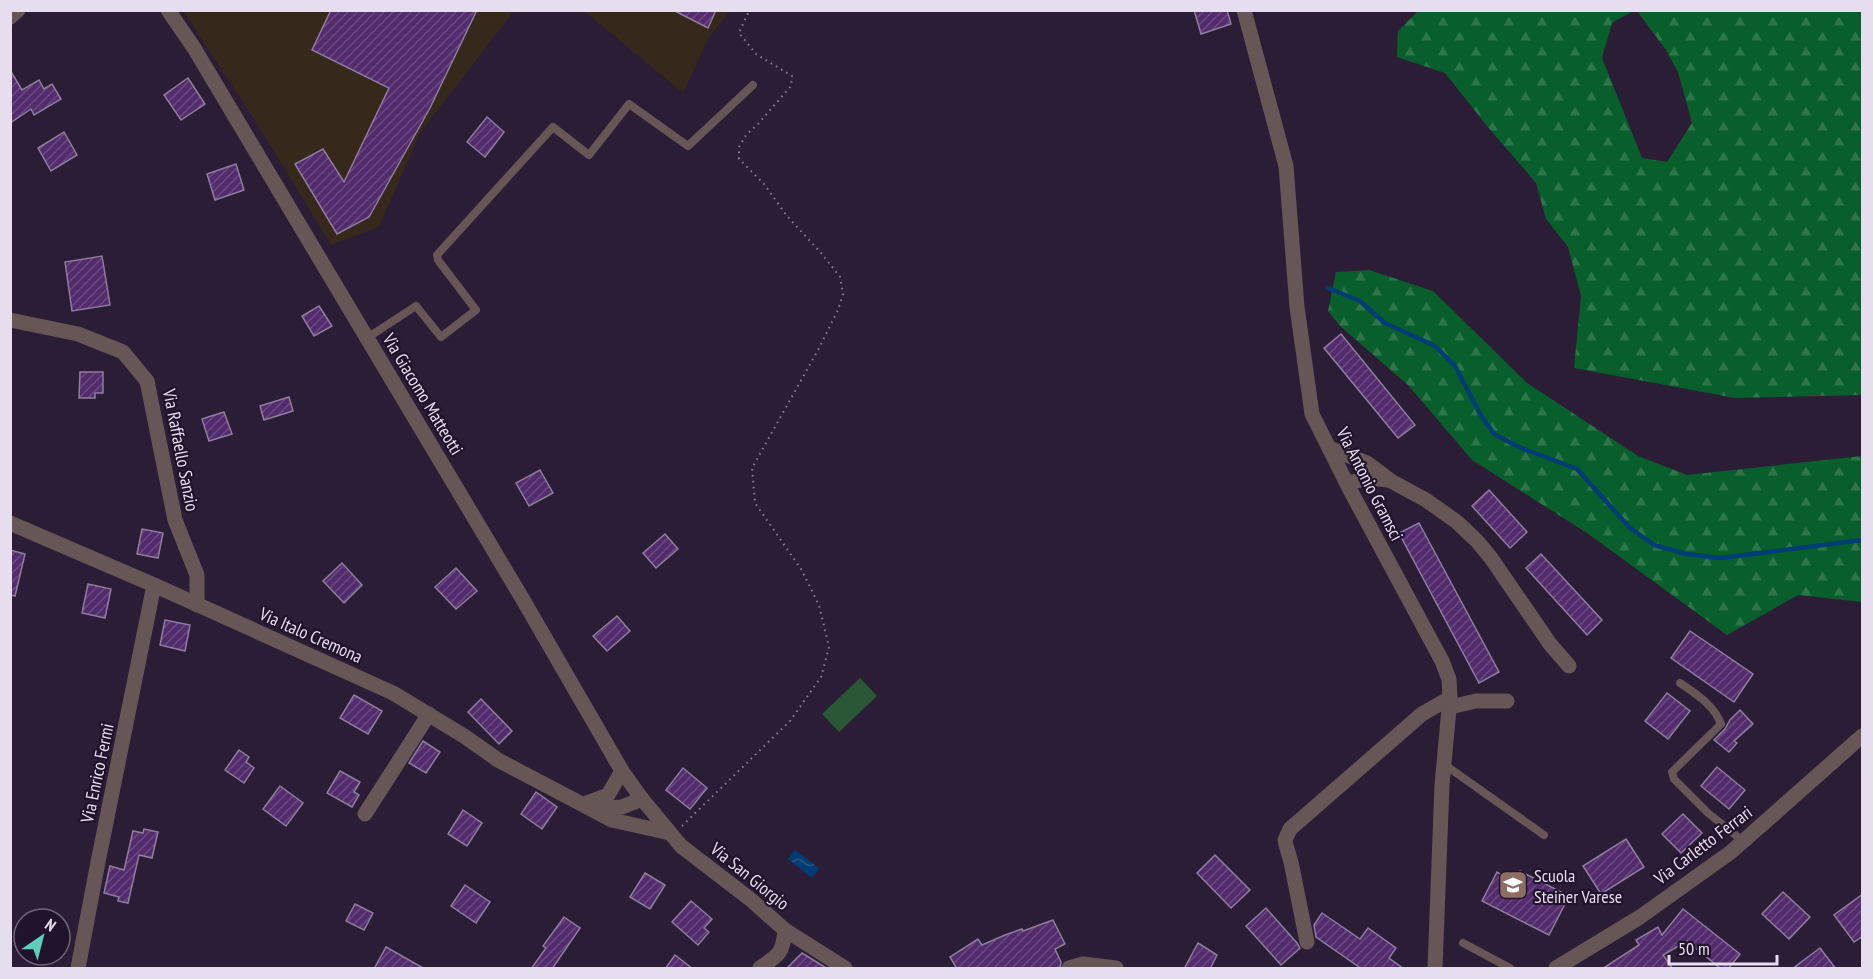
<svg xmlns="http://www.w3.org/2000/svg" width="1873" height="979" font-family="'PT Sans Narrow',sans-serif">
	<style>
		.industrial { fill: #36281b }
		.green { fill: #2a5736 }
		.forest { fill: url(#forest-firs) }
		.water { fill: url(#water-waves) }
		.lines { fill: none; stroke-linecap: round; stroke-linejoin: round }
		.stream { stroke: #023c75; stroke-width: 4.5 }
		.building { fill: url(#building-hatch); stroke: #8e7d9c; stroke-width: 1.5 }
		.path { stroke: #8d8196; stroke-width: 2; stroke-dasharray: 1.5 4.5; stroke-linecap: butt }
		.lane { stroke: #675656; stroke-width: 8 }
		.street { stroke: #675656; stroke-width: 15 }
		.labels { text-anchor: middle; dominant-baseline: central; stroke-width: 4.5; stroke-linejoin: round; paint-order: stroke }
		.street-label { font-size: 18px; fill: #e6ddee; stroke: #21132c }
		.poi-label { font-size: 18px; fill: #e6ddee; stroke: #21132c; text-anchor: start }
	</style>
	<defs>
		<pattern id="forest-firs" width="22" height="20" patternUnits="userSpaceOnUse" patternTransform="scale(1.5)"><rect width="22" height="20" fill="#085f2b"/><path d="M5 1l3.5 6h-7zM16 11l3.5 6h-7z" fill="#2c764a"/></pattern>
		<pattern id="water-waves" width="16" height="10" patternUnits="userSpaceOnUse" patternTransform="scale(1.5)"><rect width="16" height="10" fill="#023c75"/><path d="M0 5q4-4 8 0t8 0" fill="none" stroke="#275889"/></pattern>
		<pattern id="building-hatch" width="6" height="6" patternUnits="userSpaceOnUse" patternTransform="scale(1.5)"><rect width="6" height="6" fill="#522c6d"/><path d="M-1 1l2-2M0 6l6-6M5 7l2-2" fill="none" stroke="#6b4a82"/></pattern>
	</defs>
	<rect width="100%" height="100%" fill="#2b1d36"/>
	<!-- industrial -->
	<g class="industrial">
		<polygon points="183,11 514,11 420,133 379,227 331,245 254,119"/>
		<polygon points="584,11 730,11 709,37 683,93"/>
	</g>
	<!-- green -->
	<polygon class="green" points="860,678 877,696 839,732 822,714"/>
	<!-- forest -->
	<g class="forest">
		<polygon points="1418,11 1633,11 1612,23 1602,58 1642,158 1667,162 1692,123 1678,72 1666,50 1637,11 1862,11 1862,395 1735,398 1574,368 1581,296 1568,247 1546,219 1536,183 1487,126 1445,73 1397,57 1398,31"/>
		<polygon points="1369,270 1433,291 1527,383 1638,456 1687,475 1862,456 1862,602 1798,595 1727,635 1587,533 1472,460 1408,385 1340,326 1328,311 1336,272"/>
	</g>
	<!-- water -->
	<polygon class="water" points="795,850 819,868 812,878 788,859"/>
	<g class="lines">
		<!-- stream -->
		<polyline class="stream" points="1328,288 1360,301 1385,323 1435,346 1455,366 1480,414 1494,434 1519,447 1577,469 1630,528 1654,545 1686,554 1721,558 1862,540"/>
	</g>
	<!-- building -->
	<g class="building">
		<polygon points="331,10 477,10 430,108 369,217 337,234 295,164 323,149 344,182 389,88 312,50"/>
		<polygon points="673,10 716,10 708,28"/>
		<polygon points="1194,10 1227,10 1231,24 1201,34"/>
		<polygon points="10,70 22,90 39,80 44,89 52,84 61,99 34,115 31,109 10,123"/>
		<polygon points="188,78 205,104 181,120 164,95"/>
		<polygon points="487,117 504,132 485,157 467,142"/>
		<polygon points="64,132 77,155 51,171 38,148"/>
		<polygon points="236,164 244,190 215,200 207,174"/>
		<polygon points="102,256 110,305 72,311 65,262"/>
		<polygon points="319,306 332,326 314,336 302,316"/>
		<polygon points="1341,334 1415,425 1398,438 1324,348"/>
		<polygon points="80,372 103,372 103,393 95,393 95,398 79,398"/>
		<polygon points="289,397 293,411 264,420 260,406"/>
		<polygon points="224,412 232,434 209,441 202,419"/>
		<polygon points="540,470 553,493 529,506 516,483"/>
		<polygon points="1489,490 1527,532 1510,548 1472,506"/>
		<polygon points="1419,523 1499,672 1479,683 1399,533"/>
		<polygon points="142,529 163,533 158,558 137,554"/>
		<polygon points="665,534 678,549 656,568 643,553"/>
		<polygon points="10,550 25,554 15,596 10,595"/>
		<polygon points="1541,554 1602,620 1587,635 1526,568"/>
		<polygon points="342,563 362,585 344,603 323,581"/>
		<polygon points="456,568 477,591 456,609 435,587"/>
		<polygon points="88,584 111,589 105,618 82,613"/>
		<polygon points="617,616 630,631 607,651 593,636"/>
		<polygon points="165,620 190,625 185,651 160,645"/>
		<polygon points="1690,631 1753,674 1734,702 1671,658"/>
		<polygon points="1667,693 1690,711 1668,739 1645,721"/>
		<polygon points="354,695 382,711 368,734 340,718"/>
		<polygon points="481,699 512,731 499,744 468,712"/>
		<polygon points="1740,710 1753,724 1734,741 1737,743 1729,752 1714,740 1725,729 1730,720"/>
		<polygon points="423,741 440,752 426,773 409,763"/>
		<polygon points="239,750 249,757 246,762 254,768 244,783 225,770"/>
		<polygon points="1717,767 1745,790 1729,809 1701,786"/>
		<polygon points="683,768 707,788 690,809 666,790"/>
		<polygon points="340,771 360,782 354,792 359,795 352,807 327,793"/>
		<polygon points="280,786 303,803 286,826 263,809"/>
		<polygon points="536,792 557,807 542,829 521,814"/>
		<polygon points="463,810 482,823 467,846 448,834"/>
		<polygon points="1683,814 1702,833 1681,853 1662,834"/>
		<polygon points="144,829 158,832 152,858 139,855 128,903 118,901 119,897 104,893 110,866 124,870 133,831 143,833"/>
		<polygon points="1626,839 1644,867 1601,894 1583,866"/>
		<polygon points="1215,855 1250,890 1231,908 1197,873"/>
		<polygon points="1520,871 1569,896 1549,935 1482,901 1497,872 1514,882"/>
		<polygon points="645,873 665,885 650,909 630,897"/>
		<polygon points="465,885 490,902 476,923 451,906"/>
		<polygon points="1783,892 1810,917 1789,939 1762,914"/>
		<polygon points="1863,894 1863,936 1854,942 1834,915"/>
		<polygon points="691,901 712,919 704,928 709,932 698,945 672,922"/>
		<polygon points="355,904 373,913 364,930 346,921"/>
		<polygon points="1266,908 1297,943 1300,948 1281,965 1246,926"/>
		<polygon points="1683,909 1740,954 1728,969 1721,969 1687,941 1663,955 1673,969 1602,969 1639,945 1636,940 1658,927 1662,935"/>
		<polygon points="1322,913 1360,939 1368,928 1396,948 1389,958 1404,969 1362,969 1316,937 1314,925"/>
		<polygon points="564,917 580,928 552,969 531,969 546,948 543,946"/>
		<polygon points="1053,920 1065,944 1055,949 1061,962 1060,969 957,969 950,957 978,939 982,945 1005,935 1022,929 1023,931"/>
		<polygon points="1198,943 1217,955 1210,969 1184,969"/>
		<polygon points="386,947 425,969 374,969"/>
		<polygon points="1820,948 1836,969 1792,969"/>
		<polygon points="802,953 828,969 786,969"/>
		<polygon points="675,955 693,969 665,969"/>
	</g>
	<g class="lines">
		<!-- path -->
		<polyline class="path" points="682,826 790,721 821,677 829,647 819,605 801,569 755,503 752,468 818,350 838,310 843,294 840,277 822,254 787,216 764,184 739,159 739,147 746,135 758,124 791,86 792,76 756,54 739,33 746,17 750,10"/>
		<!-- lane -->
		<g class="lane">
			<polyline points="367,338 416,306 441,337 476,310 438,260 437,255 553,127 589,155 629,104 688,146 753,85"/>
			<path d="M1680,683C1696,694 1714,705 1721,724L1672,772L1674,779L1708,813L1744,842"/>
			<polyline points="1445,765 1544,835"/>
			<polyline points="1463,943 1510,968"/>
		</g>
		<!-- street -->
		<g class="street">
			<polyline points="168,10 194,48 522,598 622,771 642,799 681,846 750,899 785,930 845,968"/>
			<polyline points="1244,10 1286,166 1297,307 1312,414 1349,488 1442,661 1449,679 1450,698 1442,785 1435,968"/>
			<polyline points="10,17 18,10"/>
			<polyline points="10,320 78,334 123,352 147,381 175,520 197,575 197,605"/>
			<polyline points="1329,448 1367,463 1391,481 1426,500 1457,522 1477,541 1491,558 1550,644 1569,666"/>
			<polyline points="1347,483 1370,478 1388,480"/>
			<polyline points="10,523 154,585 393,693 464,736 498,760 612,820 670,833"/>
			<polyline points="1450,707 1476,701 1507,701"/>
			<polyline points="584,804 608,795 622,771"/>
			<polyline points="594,809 622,807 642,799"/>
			<polyline points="365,814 429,714"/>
			<polyline points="1307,942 1291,862 1286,845 1285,840 1290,829 1422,714 1450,698"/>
			<polyline points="78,968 98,862 154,585"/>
			<path d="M760,968C779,955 783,953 785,930"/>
			<polyline points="1069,968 1083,964 1116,968"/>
			<polyline points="1556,968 1640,917 1731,852 1862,736"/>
		</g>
	</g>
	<!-- icons -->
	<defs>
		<g id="school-square" transform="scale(1.5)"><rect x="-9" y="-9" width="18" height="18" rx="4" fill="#8d6e63" stroke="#21132c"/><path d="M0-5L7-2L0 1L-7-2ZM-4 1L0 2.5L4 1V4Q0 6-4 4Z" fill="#fff"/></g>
	</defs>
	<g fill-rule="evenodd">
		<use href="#school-square" x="1513" y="885"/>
	</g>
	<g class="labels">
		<!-- street labels -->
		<g class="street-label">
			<text transform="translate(423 394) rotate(59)">Via Giacomo Matteotti</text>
			<text transform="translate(181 450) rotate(79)">Via Raffaello Sanzio</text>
			<text transform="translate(1370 484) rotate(63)">Via Antonio Gramsci</text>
			<text transform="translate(311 635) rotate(24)">Via Italo Cremona</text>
			<text transform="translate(97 773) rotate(-78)">Via Enrico Fermi</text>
			<text transform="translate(1703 845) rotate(-37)">Via Carletto Ferrari</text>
			<text transform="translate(750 876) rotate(39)">Via San Giorgio</text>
		</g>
		<!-- poi labels -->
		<g class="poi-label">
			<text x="1534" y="875">Scuola<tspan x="1534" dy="21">Steiner Varese</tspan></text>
		</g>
	</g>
	<!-- border -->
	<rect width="1873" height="979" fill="none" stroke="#e6ddee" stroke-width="24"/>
	<!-- north arrow -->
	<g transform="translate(42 937) rotate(35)"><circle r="28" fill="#21132c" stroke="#70647a" stroke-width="1.5"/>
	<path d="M0-4.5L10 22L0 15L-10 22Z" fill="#5dceb9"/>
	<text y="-9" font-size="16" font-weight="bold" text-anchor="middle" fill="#e6ddee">N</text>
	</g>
	<!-- scale -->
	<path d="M1669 955v9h108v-9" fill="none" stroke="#e6ddee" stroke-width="3"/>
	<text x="1678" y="955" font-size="18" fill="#e6ddee" stroke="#21132c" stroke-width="4.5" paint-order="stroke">50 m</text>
</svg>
